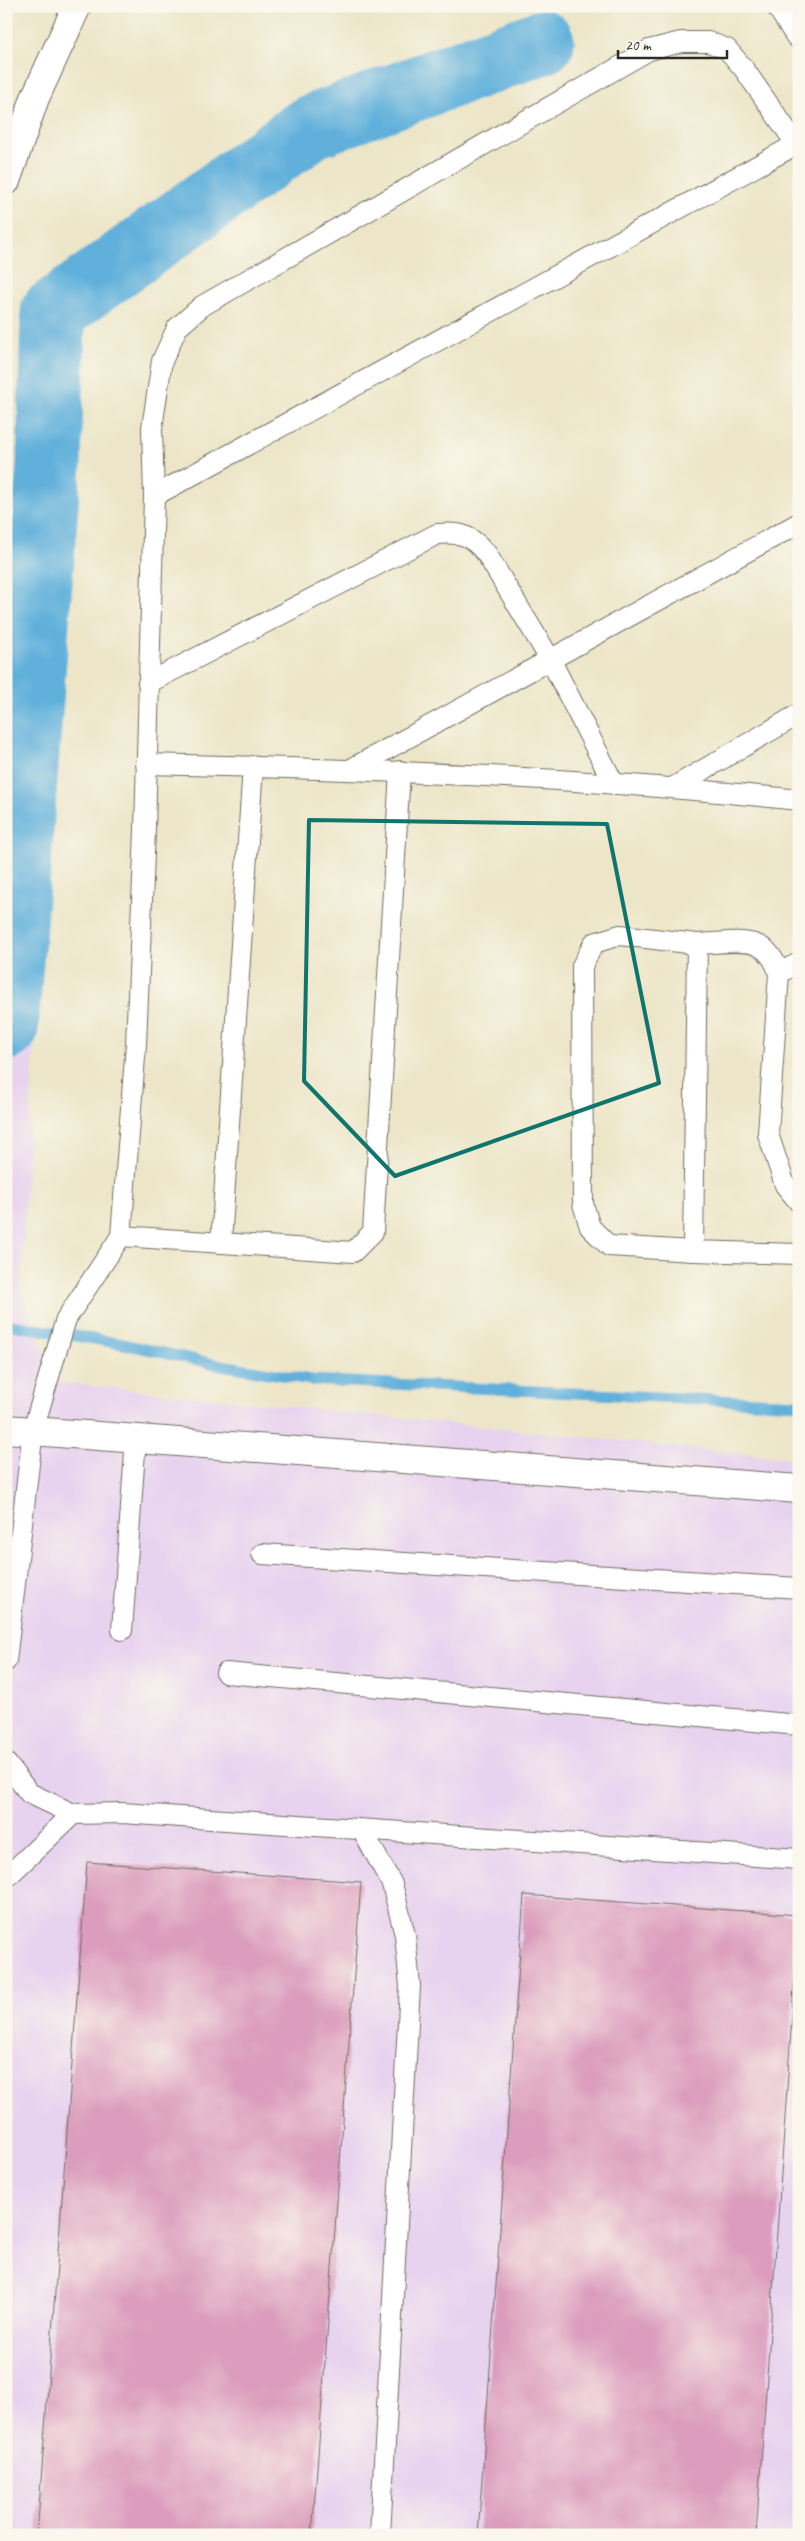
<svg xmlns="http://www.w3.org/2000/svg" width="805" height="2541" font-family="Caveat,sans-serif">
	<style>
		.built { fill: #e7d2ef }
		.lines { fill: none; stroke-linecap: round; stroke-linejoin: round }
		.stream { stroke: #61b0db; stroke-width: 11 }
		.river { stroke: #61b0db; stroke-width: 65 }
		.building { fill: #db9cbd }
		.lane-casing { stroke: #6f6c62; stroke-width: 22 }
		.secondary-casing { stroke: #6f6c62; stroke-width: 30 }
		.primary-casing { stroke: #6f6c62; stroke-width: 30 }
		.lane { stroke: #fff; stroke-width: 20 }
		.secondary { stroke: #fff; stroke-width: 28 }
		.primary { stroke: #fff; stroke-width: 28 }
		.marked { fill: none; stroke: #0f766e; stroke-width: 4; stroke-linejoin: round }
	</style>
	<rect width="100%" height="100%" fill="#fbf7ec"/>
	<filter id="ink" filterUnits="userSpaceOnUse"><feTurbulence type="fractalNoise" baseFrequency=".02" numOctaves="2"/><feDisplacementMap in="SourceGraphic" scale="10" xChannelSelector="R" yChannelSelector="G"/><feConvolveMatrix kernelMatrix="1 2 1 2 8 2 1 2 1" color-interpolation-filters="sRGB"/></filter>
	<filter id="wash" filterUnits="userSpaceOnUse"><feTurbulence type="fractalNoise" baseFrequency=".0096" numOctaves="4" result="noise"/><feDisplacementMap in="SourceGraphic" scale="20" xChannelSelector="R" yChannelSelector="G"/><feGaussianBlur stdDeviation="1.12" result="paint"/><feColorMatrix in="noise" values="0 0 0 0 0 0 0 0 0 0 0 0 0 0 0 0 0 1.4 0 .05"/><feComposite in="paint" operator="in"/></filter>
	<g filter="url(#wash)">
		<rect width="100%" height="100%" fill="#ece5c7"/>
		<!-- built -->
		<polygon class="built" points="6,870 44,871 20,1289 56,1382 799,1460 799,2535 6,2535"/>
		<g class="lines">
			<!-- stream -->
			<polyline class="stream" points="6,1324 123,1344 215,1364 311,1380 799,1404"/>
			<!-- river -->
			<polyline class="river" points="6,1028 49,464 53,312 311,127 542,42"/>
		</g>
		<g id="blocks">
			<!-- building -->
			<g class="building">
				<polygon points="87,1862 361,1882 312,2535 37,2535"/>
				<polygon points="524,1895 799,1915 756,2535 478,2535"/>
			</g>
		</g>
	</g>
	<g filter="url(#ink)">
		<use href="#blocks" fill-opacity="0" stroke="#6f6c62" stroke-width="1"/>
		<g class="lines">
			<!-- lane casing -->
			<g class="lane-casing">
				<g id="lane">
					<polyline points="154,496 797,144"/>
					<path d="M148,683L437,534C462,532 470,535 486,553L550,659L614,784"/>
					<path d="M146,764C364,769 582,777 799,800"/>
					<polyline points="353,768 799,523"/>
					<polyline points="674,787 799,714"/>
					<polyline points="779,973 799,963"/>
					<path d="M799,1202L785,1185L768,1134L779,973C766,931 734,943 697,944L693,1251L799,1254"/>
					<polyline points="121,1236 353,1252 373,1232 400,771"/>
					<polyline points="221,1243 253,766"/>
					<polyline points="693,1251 609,1246 590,1227 583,1204 582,966 594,943 620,935 697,944"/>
					<polyline points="262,1554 799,1588"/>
					<polyline points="122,1630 136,1438"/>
					<polyline points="6,1661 33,1430 66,1319 121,1236 136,1044 145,830 154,496 152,428 162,361 177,328 202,306 649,50 681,42 708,42 727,49 744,69 799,148"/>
					<polyline points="226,1673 799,1725"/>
					<polyline points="6,1763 29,1793 73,1814 122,1813 799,1859"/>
					<polyline points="362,1830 392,1884 405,1935 410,1986 380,2535"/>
					<polyline points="6,1878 73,1814"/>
				</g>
			</g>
			<!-- secondary casing -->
			<g class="secondary-casing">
				<g id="secondary">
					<polyline points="6,181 35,98 77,6"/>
					<polyline points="6,1429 799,1489"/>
				</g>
			</g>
			<!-- primary casing -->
			<g class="primary-casing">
				<polyline id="primary" points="781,6 799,34"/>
			</g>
			<!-- lane -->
			<use href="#lane" class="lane"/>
			<!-- secondary -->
			<use href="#secondary" class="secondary"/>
			<!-- primary -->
			<use href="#primary" class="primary"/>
		</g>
	</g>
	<!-- marked area -->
	<path class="marked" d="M309,820L607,824L659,1083L395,1176L304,1081Z"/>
	<!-- margin -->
	<rect width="805" height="2541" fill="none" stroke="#fbf7ec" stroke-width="25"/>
	<!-- scale -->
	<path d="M618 50v8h109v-8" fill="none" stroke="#2b2b2b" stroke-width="2.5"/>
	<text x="625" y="50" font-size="15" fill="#2b2b2b" stroke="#fbf7ec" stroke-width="4" paint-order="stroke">20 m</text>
</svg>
